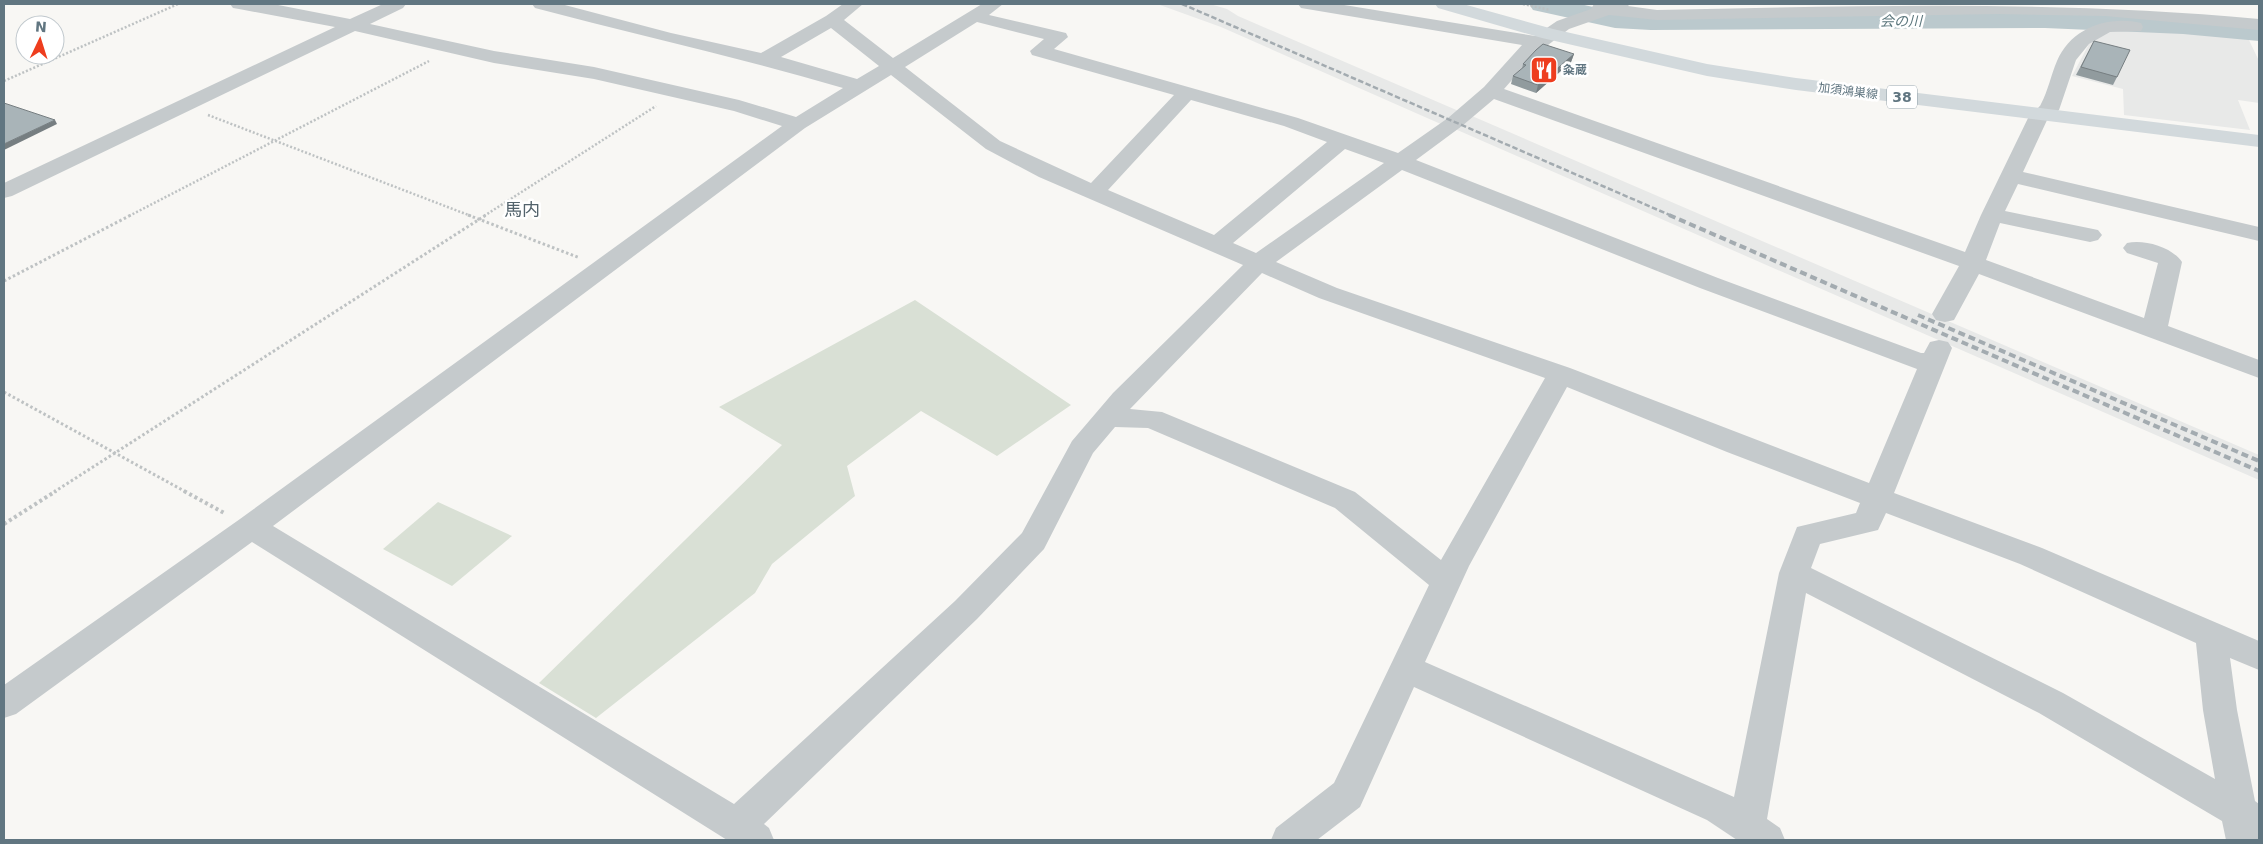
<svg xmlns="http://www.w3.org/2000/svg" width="2263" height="844" font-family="'DejaVu Sans','Noto Sans JP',sans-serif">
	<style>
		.built { fill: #e8e9e8 }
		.green { fill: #d9e0d5 }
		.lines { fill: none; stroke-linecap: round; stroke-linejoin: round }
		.river { fill: #bbc9cd; fill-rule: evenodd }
		.path-far2 { stroke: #bec2c3; stroke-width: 2.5; stroke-dasharray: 2 2; stroke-linecap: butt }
		.path-far1 { stroke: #bec2c3; stroke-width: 3; stroke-dasharray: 2.5 2.5; stroke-linecap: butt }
		.path { stroke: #bec2c3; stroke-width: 4; stroke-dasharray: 3 3; stroke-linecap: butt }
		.minor { fill: #c5cacc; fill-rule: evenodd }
		.major { fill: #d2d9dc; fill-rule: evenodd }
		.rail-far1 { stroke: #a3abb0; stroke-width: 2.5; stroke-dasharray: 5.5 2.5; stroke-linecap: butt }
		.rail { stroke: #a3abb0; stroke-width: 4; stroke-dasharray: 7 4; stroke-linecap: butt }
		.wall { fill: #919b9e }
		.shaded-wall { fill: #767e81 }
		.building { fill: #a9b4b8; stroke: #767e81 }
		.labels { text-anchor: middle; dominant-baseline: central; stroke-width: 5; stroke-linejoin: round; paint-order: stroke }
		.far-poi-label { font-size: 12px; font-weight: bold; fill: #617681; stroke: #fff; text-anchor: start }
		.far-street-label { font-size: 12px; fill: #617681; stroke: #fff }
		.far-water-label { font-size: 14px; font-style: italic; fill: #5b767c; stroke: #fff }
		.shield { fill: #fff; stroke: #909fa7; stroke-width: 1 }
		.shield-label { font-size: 14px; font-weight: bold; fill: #617681 }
		.quarter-label { font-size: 18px; fill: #53636c; stroke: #fff }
	</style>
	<rect width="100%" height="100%" fill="#f8f7f4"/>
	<!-- built -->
	<g class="built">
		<polygon points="1162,4 1210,4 1227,9 1238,16 1461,112 1443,125 1221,27 1160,5"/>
		<polygon points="2113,28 2248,38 2259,61 2259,103 2238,100 2250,130 2124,115 2123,89 2072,76 2089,44"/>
		<polygon points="1472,116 2259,455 2259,480 1455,129"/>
	</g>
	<!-- green -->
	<g class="green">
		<polygon points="915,300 1071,405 997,456 921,411 847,466 855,496 772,564 755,593 596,718 539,683 782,445 719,407"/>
		<polygon points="438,502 512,536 452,586 383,549"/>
	</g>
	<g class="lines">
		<!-- river -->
		<path class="river" d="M1529,4H1580L1615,12L1651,14C1853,12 2058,3 2259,23V41L2183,34L2045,28L1651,30L1615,28L1533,10Z"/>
		<!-- path-far2 -->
		<g class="path-far2">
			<polyline points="1523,4 1550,10"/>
			<polyline points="4,81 178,4"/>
			<polyline points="208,115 471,216"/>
			<polyline points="129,216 429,61"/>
			<polyline points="484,216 656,106"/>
		</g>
		<!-- path-far1 -->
		<g class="path-far1">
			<polyline points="468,215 580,258"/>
			<polyline points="4,281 131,215"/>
			<polyline points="4,392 186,492"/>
			<polyline points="54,492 486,215"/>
		</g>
		<!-- path -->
		<g class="path">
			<polyline points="184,491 226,514"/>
			<polyline points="4,524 56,491"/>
		</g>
		<!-- minor -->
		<path class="minor" d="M230,4H273L350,19L383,4H406L403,8L370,24L494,51L594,67L739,100L796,117L843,88C741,58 637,35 535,8L532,4H561L671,33L761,53L826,16L843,4H863L844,20L893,58L982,4H1003L989,15L1066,33L1068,37L1054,49L1298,118L1398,153L1448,118L1484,87L1522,45L1307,9L1301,8L1298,4H1338L1535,36L1557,21L1591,9L1594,4H1630L1628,6L1657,10C1858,6 2059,0 2259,19V30L2105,16L1998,14L1657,20L1609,15L1569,29L1548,45L1541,47L1504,89L1965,252L1981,215L2030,114C2033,110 2039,109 2041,104C2048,91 2051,75 2057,61C2071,28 2108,15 2141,23L2143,27L2141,31L2110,32L2089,44L2076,60L2059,110L2048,118L2023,172L2259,227V241L2018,184L2005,211L2098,230L2102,235L2098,240L2090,242L2000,223L1986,260L2144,318L2158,263L2127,253L2123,248L2127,243C2144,239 2172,247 2182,262L2168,326L2259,360V378L1979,274L1954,320L1945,322L1936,320L1932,314L1959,266L1494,99L1462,126L1416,160L1718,278L1921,353H1924L1930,342L1939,340L1948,342L1952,348L1894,493L2042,548L2259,641V670L2230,658L2237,710L2255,801L2259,804V840H2226L2222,821L2039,713L1806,593L1767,819L1780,828L1785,840H1737L1707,820L1414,687L1360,807L1317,840H1271L1276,828L1334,783L1429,585L1335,508L1148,428L1115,427L1093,453L1044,549L977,619L764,824L769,828L774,840H727L252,542L16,714L4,718V685L240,519L782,126L734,111L594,79L494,63L355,31L12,196L4,198V183L335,27L239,9L233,8ZM977,22L1044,39L1030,51L1032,55L1174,95L1091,183L1000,141L905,67ZM831,28L879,66L857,79L781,57ZM891,75L986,149L1039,177L1243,265L1113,393L1072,441L1022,533L955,601L734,804L273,526L805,128ZM1191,100L1284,126L1327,142L1214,235L1108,190ZM1345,149L1384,163L1256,253L1233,243ZM1402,170L1700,288L1917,369L1869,483L1570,368L1337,288L1276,262ZM1262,273L1319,298L1545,378L1441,560L1355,492L1162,412L1130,409ZM1567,387L1727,452L1860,503L1856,513L1797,527L1779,573L1734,797L1425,662L1469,566ZM1886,513L2020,564L2196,643L2203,710L2215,779L2063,693L1811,568L1820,544L1878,530Z"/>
		<!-- major -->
		<polygon class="major" points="1435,4 1463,4 1553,29 1707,64 1796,78 2259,135 2259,147 1796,90 1707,76 1542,38 1438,8"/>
		<!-- rail-far1 -->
		<polyline class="rail-far1" points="1182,4 1672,216"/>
		<!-- rail -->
		<g class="rail">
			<polyline points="1669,215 2259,471"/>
			<polyline points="1918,315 2259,461"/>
		</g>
	</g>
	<!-- wall -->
	<g class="wall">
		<polygon points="2094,41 2117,77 2113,85 2076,75"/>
		<polygon points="1574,54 1571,62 1536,93 1511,84 1513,76 1522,69 1523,64"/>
	</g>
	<!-- shaded-wall -->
	<g class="shaded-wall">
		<polygon points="1574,54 1571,62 1536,93 1538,85"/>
		<polygon points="55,120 57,124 4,150 4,144"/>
	</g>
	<!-- building -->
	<g class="building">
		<polygon points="2094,41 2130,50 2117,77 2081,67"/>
		<polygon points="1543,44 1574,54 1538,85 1513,76 1526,65 1523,64 1536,50"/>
		<polygon points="4,103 55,120 4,144"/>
	</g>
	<!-- icons -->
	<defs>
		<g id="restaurant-square" transform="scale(1.4375)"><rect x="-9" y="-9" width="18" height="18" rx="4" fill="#ee3d1e" stroke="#fff"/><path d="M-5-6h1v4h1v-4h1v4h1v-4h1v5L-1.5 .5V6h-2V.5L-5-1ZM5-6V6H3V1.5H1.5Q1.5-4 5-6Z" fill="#fff"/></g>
	</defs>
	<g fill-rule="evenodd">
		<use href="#restaurant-square" x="1544" y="70"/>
	</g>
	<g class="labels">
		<!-- far-poi labels -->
		<g class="far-poi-label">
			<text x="1563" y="70">粂蔵</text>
		</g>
		<!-- far-street labels -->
		<g class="far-street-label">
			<text transform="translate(1848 91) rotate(7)">加須鴻巣線</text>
		</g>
		<!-- far-water labels -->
		<g class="far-water-label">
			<text x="1901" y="21">会の川</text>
		</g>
		<!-- shield labels -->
		<rect class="shield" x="1887" y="85.5" width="30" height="23" rx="4"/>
		<g class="shield-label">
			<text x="1902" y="97">38</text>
		</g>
		<!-- quarter labels -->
		<g class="quarter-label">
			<text x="522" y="209">馬内</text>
		</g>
	</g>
	<!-- border -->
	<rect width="2263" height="844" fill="none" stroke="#617681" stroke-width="10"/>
	<!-- north arrow -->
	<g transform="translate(40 40) rotate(4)"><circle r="24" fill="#ffffff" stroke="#c0c8cd"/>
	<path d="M0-4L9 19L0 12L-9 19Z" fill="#ee3d1e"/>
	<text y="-8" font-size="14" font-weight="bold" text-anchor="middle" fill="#617681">N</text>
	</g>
</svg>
